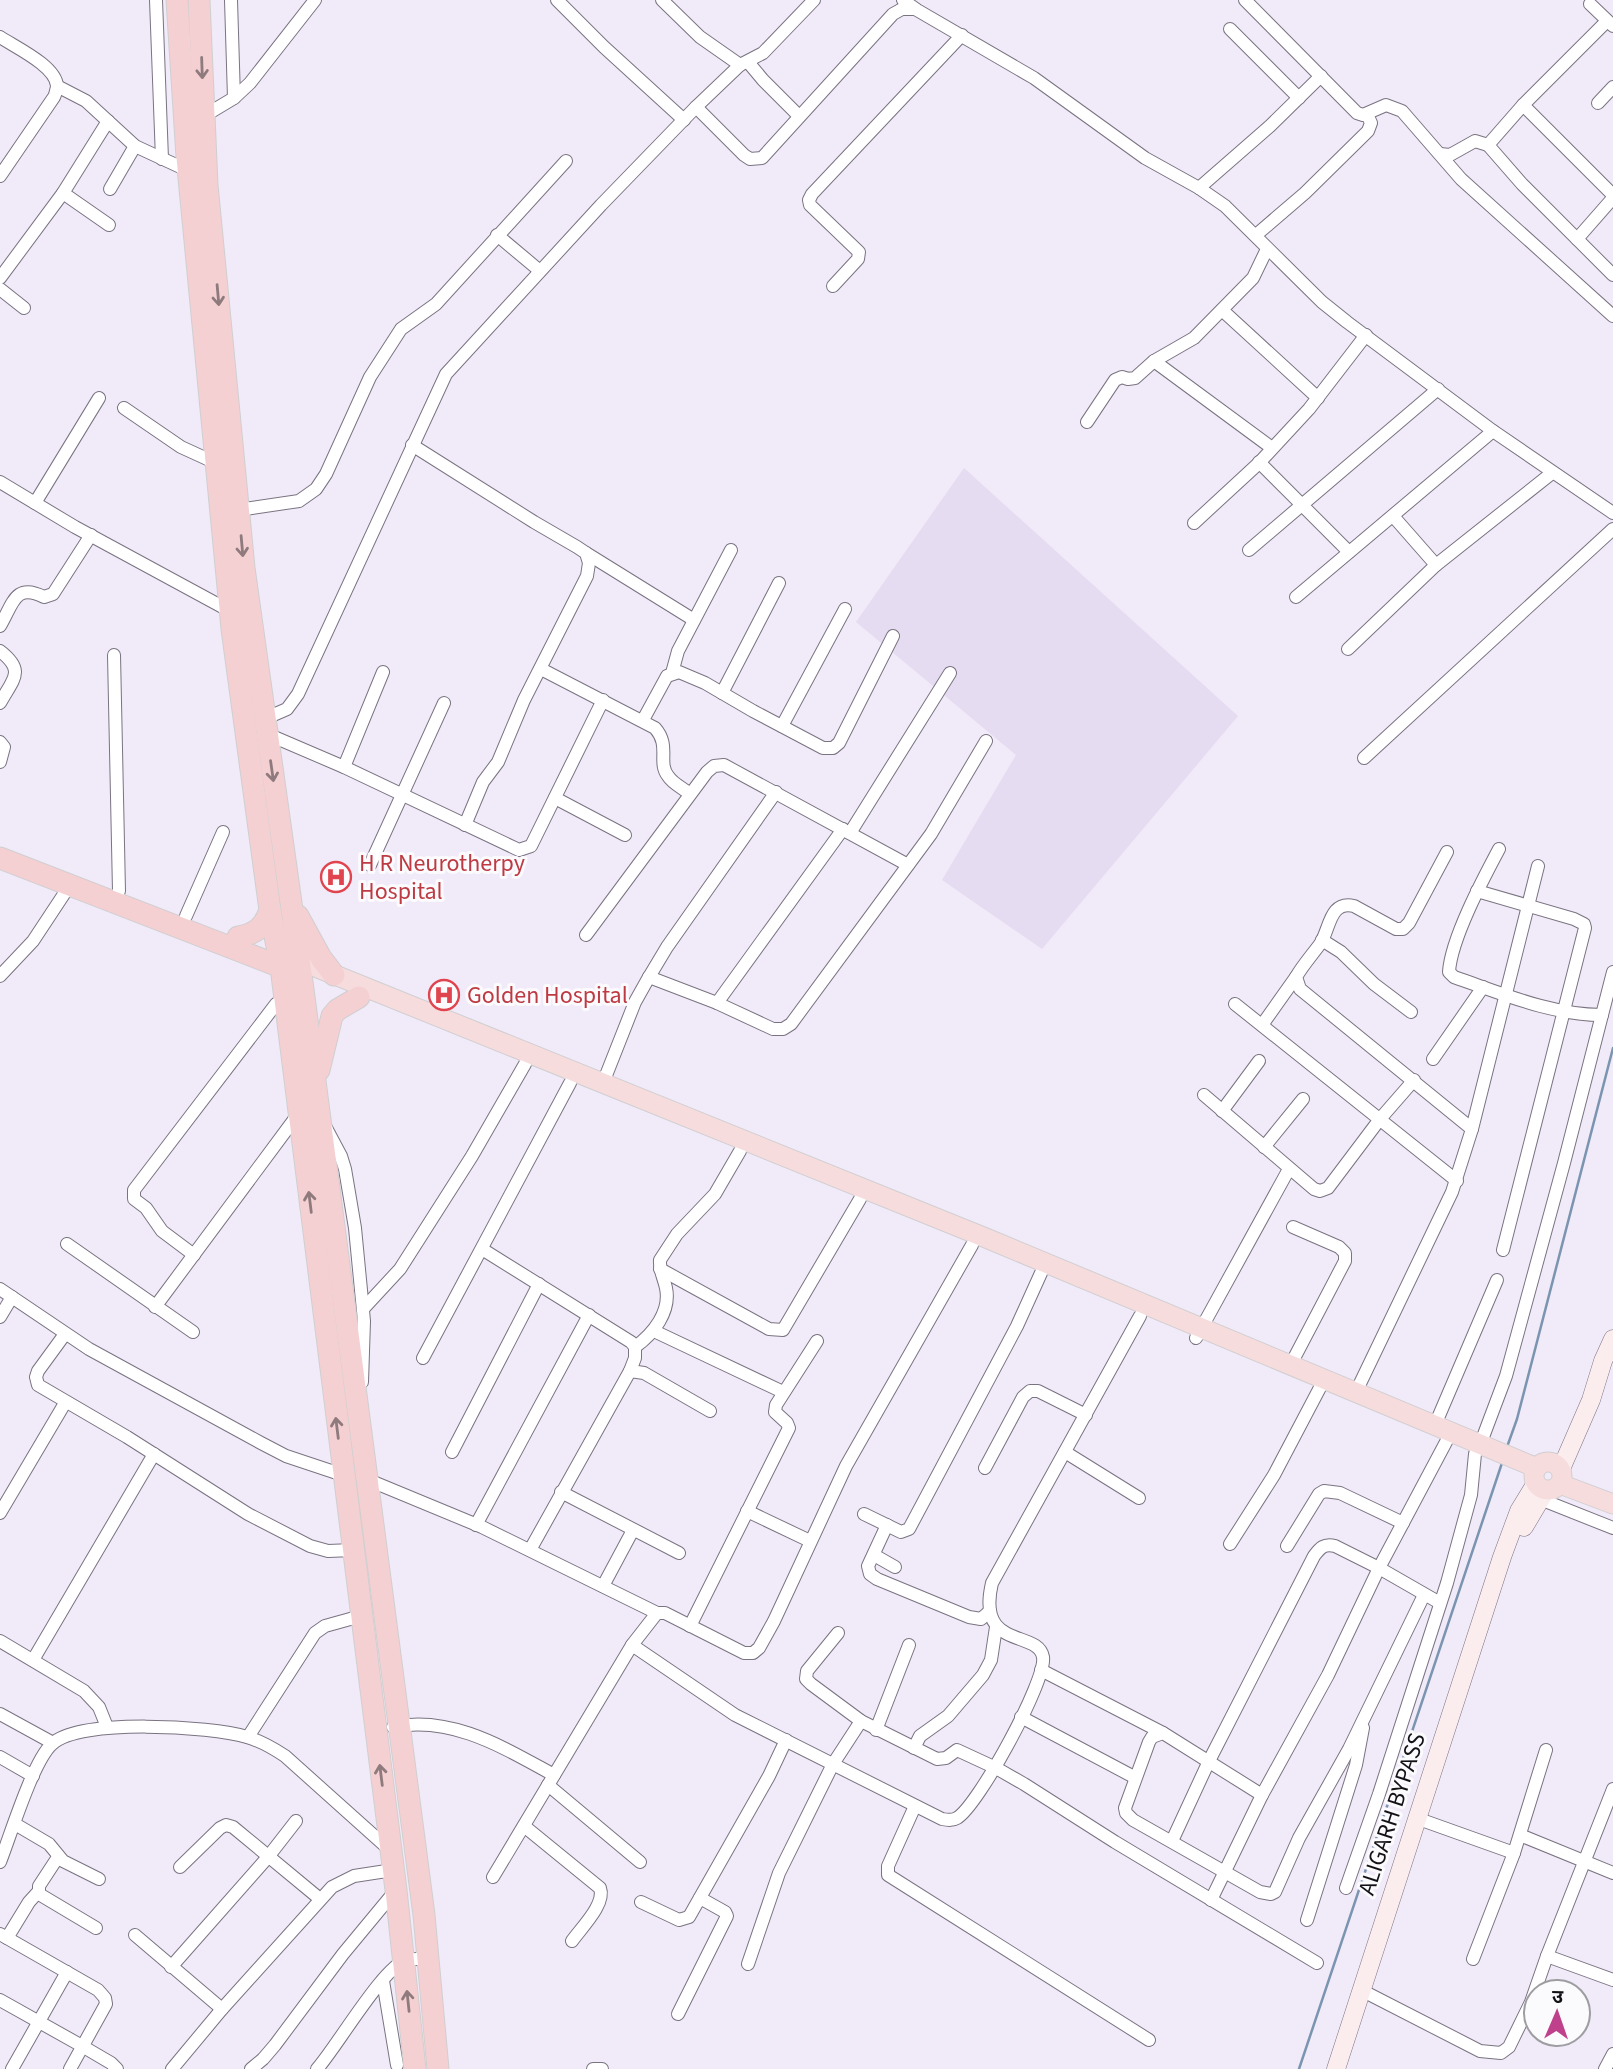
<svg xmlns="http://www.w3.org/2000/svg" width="1613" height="2069" font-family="'Source Sans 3','Noto Sans Devanagari',sans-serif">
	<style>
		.built { fill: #e6dcf2 }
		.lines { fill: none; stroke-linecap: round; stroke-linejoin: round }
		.stream { stroke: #7b95b0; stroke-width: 2.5 }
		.minor-casing { stroke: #7a7381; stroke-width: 14 }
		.secondary-casing { stroke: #7a7381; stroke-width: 19 }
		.primary-casing { stroke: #d0cfd0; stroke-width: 21 }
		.trunk-casing { stroke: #d0cfd0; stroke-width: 23 }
		.minor { stroke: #fff; stroke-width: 12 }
		.secondary { stroke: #fbedee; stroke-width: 18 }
		.primary { stroke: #f7dcdd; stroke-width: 19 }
		.trunk { stroke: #f4d0d2; stroke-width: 21 }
		.oneway { stroke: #8f7a7d }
		.labels { text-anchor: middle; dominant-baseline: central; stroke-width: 6; stroke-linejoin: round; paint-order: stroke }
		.health-label { font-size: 24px; fill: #be3a42; stroke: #fbfafd; text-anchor: start }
		.street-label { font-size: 24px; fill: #131116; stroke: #fbfafd }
	</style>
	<rect width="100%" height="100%" fill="#f1eaf9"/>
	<!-- built -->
	<polygon class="built" points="964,468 1238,716 1042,949 942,880 1016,755 856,622"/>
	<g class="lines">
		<!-- stream -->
		<g class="stream">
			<polyline points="1507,1447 1517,1419 1613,1048"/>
			<polyline points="1299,2069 1503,1460"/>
		</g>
		<!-- minor casing -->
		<g class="minor-casing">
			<g id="minor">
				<polyline points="156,0 162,159"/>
				<polyline points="231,0 234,98"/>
				<polyline points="557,0 604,47 684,120"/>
				<polyline points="662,0 700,37 740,65"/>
				<polyline points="903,0 917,10 1034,78 1145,158 1199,188 1225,206 1322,302 1347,322 1493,431 1613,513"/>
				<polyline points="1245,0 1357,113 1363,115 1386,105 1402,111 1461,179 1613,316"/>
				<polyline points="1590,4 1613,26"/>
				<polyline points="1607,21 1523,105 1488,145 1522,184 1613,275"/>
				<polyline points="1230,29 1299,98"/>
				<path d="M0,37C15,47 56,66 57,86C57,87 55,96 54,97L0,176"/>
				<polyline points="748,62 763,80 799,116"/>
				<polyline points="57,86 86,101 135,146 189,171"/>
				<polyline points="1598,103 1613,87"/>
				<polyline points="1523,105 1613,195"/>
				<polyline points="696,107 744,155 750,159 762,158 893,14 902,9 915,9"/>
				<polyline points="204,116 234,98 250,83 315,0"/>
				<polyline points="1440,154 1450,155 1475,141 1488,145"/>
				<polyline points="1199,188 1270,126 1321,76"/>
				<polyline points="110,189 135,146"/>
				<polyline points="63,193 109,225"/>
				<polyline points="497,235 540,271"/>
				<polyline points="1256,235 1305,193 1368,131 1371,123 1367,114"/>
				<polyline points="1577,239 1613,198"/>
				<polyline points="0,278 63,193 108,121"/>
				<polyline points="833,286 858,259 859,252 810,205 809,200 812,194 962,35"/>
				<polyline points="0,289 24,308"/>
				<polyline points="1222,310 1318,398"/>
				<polyline points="1154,361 1272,448"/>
				<polyline points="124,408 181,447 216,463"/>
				<polyline points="1087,422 1115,380 1122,377 1128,379 1135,378 1154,361 1194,338 1253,278 1267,249"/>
				<polyline points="412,445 534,522 577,547 586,553 589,563 587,576 524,700 498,762 483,782 465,825"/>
				<polyline points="1259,462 1349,552"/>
				<polyline points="0,482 75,527 230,611"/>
				<polyline points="35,503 99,398"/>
				<polyline points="238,510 299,501 316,489 326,474 370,377 401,329 436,304 566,161"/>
				<polyline points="1393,516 1436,565"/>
				<polyline points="1194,523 1259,463 1309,409 1366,335"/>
				<polyline points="1249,550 1438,389"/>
				<polyline points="586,553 694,620"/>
				<polyline points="1296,597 1493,431"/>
				<path d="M0,626C13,604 15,582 44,597L53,594L91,535"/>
				<polyline points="1348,649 1436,565 1552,473"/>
				<path d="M0,651C26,671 13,679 0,703"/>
				<polyline points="114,655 119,891"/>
				<path d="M541,669L655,728C671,746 657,762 668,776C673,784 683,788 690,794"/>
				<polyline points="672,673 678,651 731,550"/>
				<polyline points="722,693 779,583"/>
				<polyline points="264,719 287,709 298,694 446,374 601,205 696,107 740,65 763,53 814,0"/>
				<polyline points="643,720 667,676 679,672 705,683 753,711 823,748 833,748 839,743 893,636"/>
				<polyline points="782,726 845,609"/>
				<polyline points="267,734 344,767 519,850 531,846 603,700"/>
				<polyline points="0,742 4,747 0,762"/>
				<polyline points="1364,758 1613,529"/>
				<polyline points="344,767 383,672"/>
				<polyline points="555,798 625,835"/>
				<polyline points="850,833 950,673"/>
				<path d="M1499,849C1483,879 1451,939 1449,972L1454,977C1501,993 1551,1015 1602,1015"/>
				<polyline points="370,865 444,703"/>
				<polyline points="1477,891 1574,919 1584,924 1585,928 1503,1250"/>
				<polyline points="186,916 223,832"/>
				<polyline points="586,935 707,772 714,766 724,765 908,865"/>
				<polyline points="1322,940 1341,952 1374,984 1411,1012"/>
				<polyline points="0,976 33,941 70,885"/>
				<polyline points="649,977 717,1003 773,1029 783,1029 791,1024 931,834 986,741"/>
				<polyline points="717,1003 843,829"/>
				<polyline points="1235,1004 1457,1181"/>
				<polyline points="1262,1025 1296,977"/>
				<polyline points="1433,1059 1483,987"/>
				<polyline points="603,1083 635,1002 649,977 667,947 776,792"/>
				<polyline points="1204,1095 1314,1189 1320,1191 1328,1188 1380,1119 1414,1080"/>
				<polyline points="1222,1111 1259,1061"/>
				<polyline points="325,1126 341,1156 345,1169 355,1228 364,1321 362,1382"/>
				<polyline points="1472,1129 1538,866"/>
				<polyline points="1264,1147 1303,1099"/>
				<polyline points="67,1244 193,1332"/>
				<polyline points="482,1249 631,1342 635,1347 635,1358 630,1371"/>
				<polyline points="194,1255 162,1231 146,1208 134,1199 134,1190 276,1004"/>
				<polyline points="660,1269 769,1329 783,1330 860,1199"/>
				<polyline points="0,1289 89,1349 261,1443 286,1456 343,1475"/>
				<polyline points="155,1307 299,1113"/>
				<polyline points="363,1309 400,1269 472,1156 525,1064"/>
				<polyline points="0,1317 12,1297"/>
				<polyline points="654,1331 783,1392"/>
				<polyline points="65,1334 38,1371 36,1377 38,1385 127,1437 248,1514 310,1546 328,1551 353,1550"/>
				<polyline points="1196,1338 1289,1169"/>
				<path d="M635,1347C653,1334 671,1312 666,1288C664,1278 659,1270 660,1260L677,1234L715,1194L740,1151"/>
				<polyline points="423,1358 570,1083"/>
				<polyline points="1290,1366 1345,1261 1345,1253 1339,1247 1293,1227"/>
				<path d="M1355,1394L1452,1192L1472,1129L1300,989L1296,977C1303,965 1312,955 1320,944C1330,930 1329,900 1354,906L1396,929H1403L1409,923L1447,852"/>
				<polyline points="1435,1425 1497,1280"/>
				<polyline points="1480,1445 1506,1376 1564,1163 1613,972"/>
				<polyline points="452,1452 539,1284"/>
				<polyline points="1065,1452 1139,1498"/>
				<polyline points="985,1468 1023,1397 1030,1391 1038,1391 1086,1415"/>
				<polyline points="366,1479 482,1527 657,1613"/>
				<polyline points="561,1492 679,1553"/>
				<polyline points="1540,1499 1613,1528"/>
				<polyline points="747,1511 810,1541"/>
				<polyline points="0,1513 65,1403"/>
				<polyline points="864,1514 901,1532 909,1529 1017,1326 1041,1273"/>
				<polyline points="476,1525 589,1315"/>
				<polyline points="887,1525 868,1566 870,1574 877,1579 969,1617 981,1619 990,1611"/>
				<polyline points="1230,1544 1274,1475 1324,1380"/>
				<polyline points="1287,1546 1319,1494 1324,1491 1340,1493 1403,1523"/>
				<polyline points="530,1550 630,1371 644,1373 710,1411"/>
				<polyline points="874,1555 895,1567"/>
				<polyline points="603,1586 633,1530"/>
				<polyline points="690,1626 789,1428 787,1423 775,1412 776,1405 817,1341"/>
				<polyline points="838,1633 807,1671 806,1679 811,1684 861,1721 937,1759 946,1758 957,1750 996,1768 1024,1784 1115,1842 1317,1963"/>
				<polyline points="0,1641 84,1691 99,1707 107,1727"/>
				<polyline points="632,1645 657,1613 665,1613 744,1653 753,1653 759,1648 774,1621 846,1466 972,1245"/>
				<polyline points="33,1660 154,1454"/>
				<polyline points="1041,1670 1163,1733"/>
				<polyline points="0,1714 53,1743"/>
				<polyline points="1021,1717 1134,1777"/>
				<path d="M393,1727C452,1715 504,1748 554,1775"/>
				<polyline points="876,1730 909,1645"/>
				<polyline points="248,1737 315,1633 325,1626 361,1616"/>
				<polyline points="914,1748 920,1736 948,1716 983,1675 991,1660 996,1627"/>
				<polyline points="0,1757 33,1776"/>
				<polyline points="548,1785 640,1862"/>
				<polyline points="1262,1795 1163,1733 1152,1737 1149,1742 1125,1808 1126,1813 1133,1820 1260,1892 1271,1894 1275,1892 1299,1838 1349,1749 1424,1595"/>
				<polyline points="915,1806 888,1866 888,1875 1149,2040"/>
				<polyline points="1416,1818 1514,1853"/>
				<polyline points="15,1824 49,1844 63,1861 99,1879"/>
				<path d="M524,1826L600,1888C606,1904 581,1928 572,1941"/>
				<polyline points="1520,1835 1613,1873"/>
				<path d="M1172,1841L1209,1761L1314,1556C1320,1548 1324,1543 1335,1546L1379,1568L1440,1603"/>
				<polyline points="58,1857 39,1886 39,1894 96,1928"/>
				<path d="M0,1862C11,1834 33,1761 52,1744C80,1718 210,1726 247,1737C261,1741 273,1748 285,1756L391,1851"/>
				<polyline points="180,1867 220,1828 226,1825 233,1827 320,1899"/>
				<path d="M493,1877L632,1645L735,1715L942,1819C947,1820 952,1821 957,1818C978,1806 1047,1680 1043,1657C1038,1629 976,1651 992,1583L1140,1316"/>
				<polyline points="1346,1888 1379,1794 1447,1583 1471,1495 1475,1454"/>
				<polyline points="1211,1900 1262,1795 1328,1675 1379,1568 1446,1442"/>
				<polyline points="641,1902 679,1920 689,1917 769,1776 786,1740"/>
				<polyline points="1307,1920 1356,1765 1363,1728"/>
				<polyline points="0,1934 98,1990 105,1998 106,2004 70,2069"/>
				<polyline points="135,1935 222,2009"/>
				<polyline points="7,1938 29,1902 39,1891"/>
				<polyline points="1547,1956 1613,1980"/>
				<polyline points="1473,1959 1514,1853 1546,1750"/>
				<polyline points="748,1964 779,1873 833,1764 861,1721"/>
				<polyline points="171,1967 268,1857 296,1821"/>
				<polyline points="383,1981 397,2065"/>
				<polyline points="1361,1990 1480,2051 1501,2053 1509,2047 1531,2002 1547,1956 1613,1789"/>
				<polyline points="0,2000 82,2046 111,2063 117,2069"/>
				<polyline points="678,2014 727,1916 725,1912 700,1898"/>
				<polyline points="12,2069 67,1972"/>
				<polyline points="172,2069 222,2009 332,1887 354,1876 393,1870"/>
				<polyline points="251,2069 263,2059 275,2045 343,1954 396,1890"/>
				<path d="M317,2069C336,2048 383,1967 406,1960C413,1959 421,1959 428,1958"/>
				<polyline points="593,2069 602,2069"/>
				<polyline points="1605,2069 1613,2054"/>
			</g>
		</g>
		<!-- secondary casing -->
		<g class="secondary-casing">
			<g id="secondary">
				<polyline points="1561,1469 1591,1400 1603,1361 1613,1339"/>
				<polyline points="1524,1527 1546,1490"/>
				<polyline points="1336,2069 1502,1557 1519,1511 1536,1483"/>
			</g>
		</g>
		<!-- primary casing -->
		<g class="primary-casing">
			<g id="primary">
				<polyline points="298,960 986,1238 1537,1468"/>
				<circle cx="1548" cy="1476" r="14"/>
				<polyline points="1560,1484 1613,1504"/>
			</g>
		</g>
		<!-- trunk casing -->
		<g class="trunk-casing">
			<g id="trunk">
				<polyline points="177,0 187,157 232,629 270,910 281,967 396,1890 415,2069"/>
				<polyline points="199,0 207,185 244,568 301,974 424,1915 438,2069"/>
				<polyline points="0,858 289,970"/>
				<polyline points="298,916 321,958 334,975"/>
				<path d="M238,937C256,934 264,927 270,910"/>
				<polyline points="319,1070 332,1016 337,1010 359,997"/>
			</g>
		</g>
		<!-- minor -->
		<use href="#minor" class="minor"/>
		<!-- secondary -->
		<use href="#secondary" class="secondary"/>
		<!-- primary -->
		<use href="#primary" class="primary"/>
		<!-- trunk -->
		<use href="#trunk" class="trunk"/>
	</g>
	<!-- one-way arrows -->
	<defs><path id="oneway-shaft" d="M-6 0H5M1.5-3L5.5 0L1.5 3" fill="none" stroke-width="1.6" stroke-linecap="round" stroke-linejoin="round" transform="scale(1.75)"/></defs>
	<g class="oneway">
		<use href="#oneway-shaft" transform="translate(202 68) rotate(88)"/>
		<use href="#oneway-shaft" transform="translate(218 295) rotate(85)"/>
		<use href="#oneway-shaft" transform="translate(242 546) rotate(85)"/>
		<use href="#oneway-shaft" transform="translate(272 771) rotate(82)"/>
		<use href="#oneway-shaft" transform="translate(310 1202) rotate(-97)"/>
		<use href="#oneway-shaft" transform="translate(337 1428) rotate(-97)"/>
		<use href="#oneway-shaft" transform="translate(381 1775) rotate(-97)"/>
		<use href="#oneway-shaft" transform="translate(408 2001) rotate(-96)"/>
	</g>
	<!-- icons -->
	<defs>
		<g id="hospital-ring" transform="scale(1.575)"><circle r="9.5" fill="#fbfafd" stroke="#e0444e" stroke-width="1.5"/><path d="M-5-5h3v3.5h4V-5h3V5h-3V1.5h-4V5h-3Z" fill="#e0444e"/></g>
	</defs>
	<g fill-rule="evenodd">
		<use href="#hospital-ring" x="336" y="877"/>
		<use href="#hospital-ring" x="444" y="995"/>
	</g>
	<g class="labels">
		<!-- health labels -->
		<g class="health-label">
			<text x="359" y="863">H R Neurotherpy<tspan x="359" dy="28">Hospital</tspan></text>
			<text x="467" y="995">Golden Hospital</text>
		</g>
		<!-- street labels -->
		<g class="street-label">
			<text transform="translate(1392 1814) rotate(-72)">ALIGARH BYPASS</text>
		</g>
	</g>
	<!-- north arrow -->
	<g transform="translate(1557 2013) rotate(2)"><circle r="33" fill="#fbfafd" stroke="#9e9da1" stroke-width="2"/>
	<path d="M0-5L12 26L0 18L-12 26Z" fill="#bf408b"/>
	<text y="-10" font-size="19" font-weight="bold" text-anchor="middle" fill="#131116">उ</text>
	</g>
</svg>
